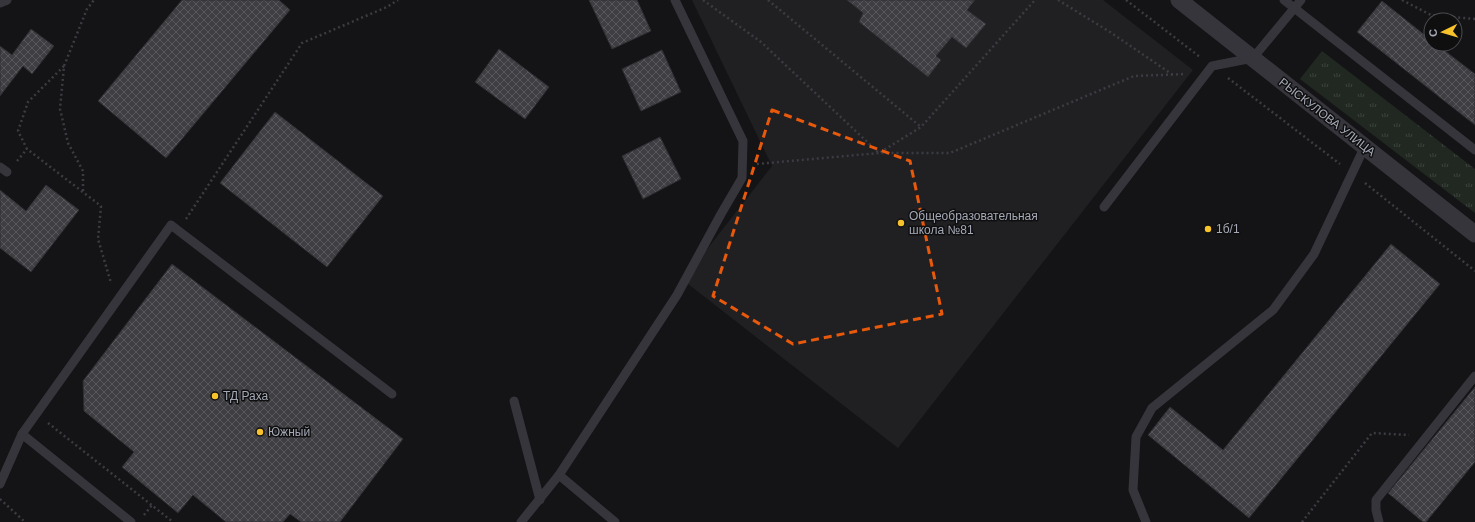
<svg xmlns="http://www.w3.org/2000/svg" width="1475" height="522" font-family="Arial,sans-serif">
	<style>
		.built { fill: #202023 }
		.grass { fill: url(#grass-tufts) }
		.building { fill: url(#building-cross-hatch); stroke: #2e2e32 }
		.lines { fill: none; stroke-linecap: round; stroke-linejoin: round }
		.path { stroke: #3b3c42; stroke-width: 2.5; stroke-dasharray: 2 3; stroke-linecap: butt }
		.service { stroke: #35353b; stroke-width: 9 }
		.minor { stroke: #35353b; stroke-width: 17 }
		.marked { fill: none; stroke: #e8590c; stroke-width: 3; stroke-dasharray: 8 5; stroke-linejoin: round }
		.poi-dot { fill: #f7c22a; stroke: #0f0f10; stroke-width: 1.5 }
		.labels { text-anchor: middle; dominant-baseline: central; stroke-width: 3; stroke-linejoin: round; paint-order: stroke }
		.street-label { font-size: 12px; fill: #a5a9b6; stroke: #0f0f10 }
		.poi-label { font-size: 12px; fill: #a5a9b6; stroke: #0f0f10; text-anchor: start }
	</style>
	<defs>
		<pattern id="grass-tufts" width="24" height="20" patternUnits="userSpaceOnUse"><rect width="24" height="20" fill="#202821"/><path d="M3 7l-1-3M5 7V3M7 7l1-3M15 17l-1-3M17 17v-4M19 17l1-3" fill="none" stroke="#3d443f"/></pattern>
		<pattern id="building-cross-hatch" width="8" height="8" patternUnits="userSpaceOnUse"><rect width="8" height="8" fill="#3e3e43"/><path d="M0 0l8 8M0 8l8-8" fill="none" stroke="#57575c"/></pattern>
	</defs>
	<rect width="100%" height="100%" fill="#141416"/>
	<!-- built -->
	<polygon class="built" points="692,0 1103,0 1193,70 898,448 683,280 772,166"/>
	<!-- grass -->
	<polygon class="grass" points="1322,51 1475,169 1475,213 1300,79"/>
	<!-- building -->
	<g class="building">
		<polygon points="182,0 279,0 290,10 166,158 98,101"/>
		<polygon points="589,0 637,0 651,31 612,49"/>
		<polygon points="847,0 975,0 967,10 986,24 966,48 952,37 936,56 941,60 928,77 859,22 863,13"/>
		<polygon points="1382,1 1431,40 1431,44 1436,44 1475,74 1475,125 1357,32"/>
		<polygon points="31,29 54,46 32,74 23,66 0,96 0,46 12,55"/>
		<polygon points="499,49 549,87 525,119 475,82"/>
		<polygon points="662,50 681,92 641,111 622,69"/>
		<polygon points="275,112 383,196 327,267 220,183"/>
		<polygon points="660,137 681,179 643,199 622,156"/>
		<polygon points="46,185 79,210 31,272 0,248 0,190 26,211"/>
		<polygon points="1391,244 1440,284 1249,518 1148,435 1170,407 1223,450"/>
		<polygon points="172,264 403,439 340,522 301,522 290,514 283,522 226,522 193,495 178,513 122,467 134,452 84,411 83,381"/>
		<polygon points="1475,387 1475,462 1426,522 1423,522 1388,493"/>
	</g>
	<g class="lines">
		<!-- path -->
		<g class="path">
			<polyline points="703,0 761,42 879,153 921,127 1035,0"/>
			<polyline points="768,0 921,127"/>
			<polyline points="1058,0 1110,32 1173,75"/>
			<polyline points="1126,0 1200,57"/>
			<polyline points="1402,0 1431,15 1475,19"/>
			<polyline points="64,66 28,102 18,131 27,149 101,206 98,239 111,283"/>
			<polyline points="1228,78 1340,164"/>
			<polyline points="17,161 27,149"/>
			<polyline points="757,164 879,153 950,153 1134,76 1186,74"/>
			<polyline points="1365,183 1475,271"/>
			<polyline points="83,191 83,171 68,143 60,109 64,66 87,9 94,0"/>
			<polyline points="186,219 302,43 387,7 398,0"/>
			<polyline points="48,423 173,522"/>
			<polyline points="0,499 25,522"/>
			<polyline points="144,515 152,505"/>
			<polyline points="1302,522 1372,433 1409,435"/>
		</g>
		<!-- service -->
		<g class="service">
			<polyline points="1284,0 1475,150"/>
			<polyline points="0,3 7,0"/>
			<polyline points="0,167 7,172"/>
			<polyline points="1104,207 1212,66 1253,58 1301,0"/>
			<polyline points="514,401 540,500"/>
			<polyline points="22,434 131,522"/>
			<polyline points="559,475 615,522"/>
			<polyline points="0,484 22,434 171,225 392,394"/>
			<polyline points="521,522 559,475 677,295 721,214 742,178 743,141 675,0"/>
			<polyline points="1146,522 1133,490 1136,437 1152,408 1273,310 1314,254 1365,146"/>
			<polyline points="1379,522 1376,510 1376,500 1475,376"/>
		</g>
		<!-- minor -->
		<polyline class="minor" points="1179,0 1475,234"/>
	</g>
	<!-- marked area -->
	<path class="marked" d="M772,110L910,161L942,314L793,344L713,296Z"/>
	<!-- markers -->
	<g class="poi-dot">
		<circle cx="901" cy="223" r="4"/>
		<circle cx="1208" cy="229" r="4"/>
		<circle cx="215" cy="396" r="4"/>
		<circle cx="260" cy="432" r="4"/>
	</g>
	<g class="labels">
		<!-- street labels -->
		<g class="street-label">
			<text transform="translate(1327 117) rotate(38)">РЫСКУЛОВА УЛИЦА</text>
		</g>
		<!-- poi labels -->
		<g class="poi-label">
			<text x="909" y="216">Общеобразовательная<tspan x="909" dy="14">школа №81</tspan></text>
			<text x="1216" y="229">1б/1</text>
			<text x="223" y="396">ТД Раха</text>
			<text x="268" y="432">Южный</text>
		</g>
	</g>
	<!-- north arrow -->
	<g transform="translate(1443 32) rotate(265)"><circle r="19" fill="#0f0f10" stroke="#4b4d52"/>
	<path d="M0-3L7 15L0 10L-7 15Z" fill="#f7c22a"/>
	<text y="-6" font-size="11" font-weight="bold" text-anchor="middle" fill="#a5a9b6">С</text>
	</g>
</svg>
